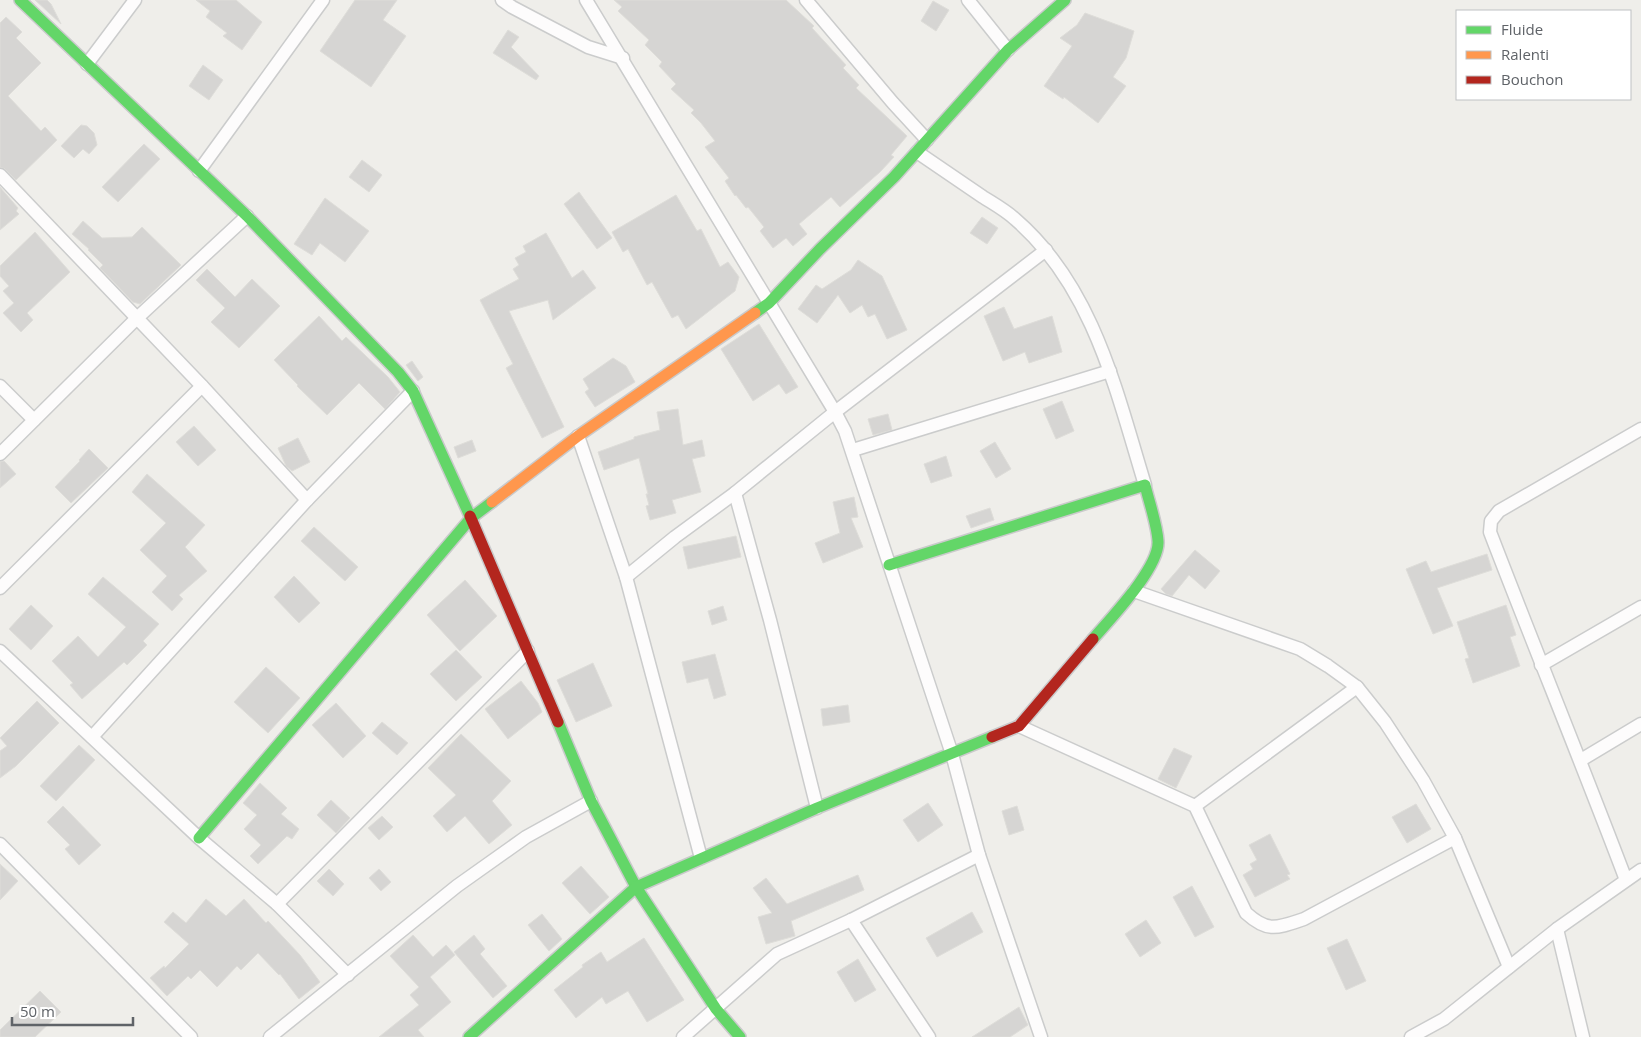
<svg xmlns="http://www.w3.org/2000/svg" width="1641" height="1037" font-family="'Open Sans',sans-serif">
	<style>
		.building { fill: #d6d5d3; stroke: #deddd9 }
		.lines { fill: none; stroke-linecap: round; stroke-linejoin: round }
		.street-casing { stroke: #cbcccc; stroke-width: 15 }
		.fast-casing { stroke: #cacacb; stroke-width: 14 }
		.slow-casing { stroke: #cacacb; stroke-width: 14 }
		.jam-casing { stroke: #cacacb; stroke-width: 14 }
		.street { stroke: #fdfcfc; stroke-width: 12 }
		.fast { stroke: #63d668; stroke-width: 11 }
		.slow { stroke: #ff974d; stroke-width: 11 }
		.jam { stroke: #b3261e; stroke-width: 11 }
	</style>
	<rect width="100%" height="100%" fill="#efeeea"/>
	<!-- building -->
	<g class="building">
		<polygon points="35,0 47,0 51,4 61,24"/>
		<polygon points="196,0 236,0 262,22 242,50 223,36 227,33 206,17 210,11"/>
		<polygon points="355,0 397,0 383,20 406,36 371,87 320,51"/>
		<polygon points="614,0 786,0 814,26 812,28 846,65 843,68 859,85 856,88 907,136 891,155 894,157 880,172 840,207 831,197 799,224 807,234 793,246 786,238 773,248 760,231 764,227 748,207 746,208 736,195 735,196 725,181 729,178 705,147 715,141 701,123 691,113 694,110 671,89 676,84 659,66 662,62 645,45 649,40 618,11 622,7"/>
		<polygon points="933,1 949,10 936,31 921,21"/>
		<polygon points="1085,13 1134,31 1126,58 1113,77 1126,86 1098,123 1064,97 1063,99 1044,86 1072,46 1060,38 1077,25"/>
		<polygon points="6,17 22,32 16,38 41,63 8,96 41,131 45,127 57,140 16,180 5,169 0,167 0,23"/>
		<polygon points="508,30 519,37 511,47 539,76 536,80 493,53"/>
		<polygon points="203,65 223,80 209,100 189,86"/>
		<polygon points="81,125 87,126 94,133 97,145 89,154 83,149 74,158 61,146"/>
		<polygon points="144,144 160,159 118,202 102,187"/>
		<polygon points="362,160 382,175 369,192 349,177"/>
		<polygon points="0,187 18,208 16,211 19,214 0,230"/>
		<polygon points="579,192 612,238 597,249 564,204"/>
		<polygon points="676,195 697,231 701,229 720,267 728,262 739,277 735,291 686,329 678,315 672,318 652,282 647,285 628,249 623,252 612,232"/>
		<polygon points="325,198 369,231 345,262 320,243 312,255 294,244"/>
		<polygon points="982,217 998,228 987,244 970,233"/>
		<polygon points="83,221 102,238 132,237 142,227 181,265 140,304 133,302 100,268 103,265 88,250 89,249 72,234"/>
		<polygon points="35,232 70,272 27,313 33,320 21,332 3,313 14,303 3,291 9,286 0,276 0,266"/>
		<polygon points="546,233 572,278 583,270 596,288 553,320 548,300 509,311 564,427 542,438 506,368 513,364 480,300 519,279 513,269 519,265 515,258 526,252 523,246"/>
		<polygon points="858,260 882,276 907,330 887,339 875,314 868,317 862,305 850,313 838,295 817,323 798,309 816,285 822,289 851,270"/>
		<polygon points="207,269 235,297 252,279 280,306 239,348 211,322 225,308 196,280"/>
		<polygon points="1004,307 1014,329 1052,316 1062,352 1029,363 1025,352 1003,361 984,316"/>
		<polygon points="319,316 342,341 346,337 388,377 400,392 385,409 359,383 327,415 297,386 298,385 274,360"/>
		<polygon points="759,324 798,387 786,394 779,384 753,401 721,349"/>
		<polygon points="613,358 626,366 635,382 595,407 585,392 589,389 583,379"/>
		<polygon points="412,361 423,377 418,381 406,365"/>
		<polygon points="1062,401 1074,431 1056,439 1043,409"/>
		<polygon points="678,409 683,445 702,440 705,456 692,459 701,492 672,500 676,513 650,520 646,506 649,505 646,494 648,494 639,458 604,470 598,452 634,439 634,437 660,430 657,412"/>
		<polygon points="888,414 892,430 873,435 868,419"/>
		<polygon points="194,426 216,450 198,466 176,442"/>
		<polygon points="298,438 310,462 292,471 286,466 278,448"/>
		<polygon points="472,440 476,451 458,458 454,447"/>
		<polygon points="995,442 1011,469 996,478 980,451"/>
		<polygon points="89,449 108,468 71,503 55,487 80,461 79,460"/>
		<polygon points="946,456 952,476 931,483 924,464"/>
		<polygon points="4,461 16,474 0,488 0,462"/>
		<polygon points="147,474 205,525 185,547 207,571 179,595 183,599 172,611 152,592 167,576 140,550 166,523 132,492"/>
		<polygon points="854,497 858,517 851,518 863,547 823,563 815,543 840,533 833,502"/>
		<polygon points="990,508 994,520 971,528 966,516"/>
		<polygon points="314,527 358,567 345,581 301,541"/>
		<polygon points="736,536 741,557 688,569 683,547"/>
		<polygon points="1195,550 1220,571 1205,589 1189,575 1172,596 1166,594 1161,589"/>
		<polygon points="1487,554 1492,570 1437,588 1453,626 1433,634 1406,569 1426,561 1431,572"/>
		<polygon points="294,576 320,603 299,623 274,597"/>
		<polygon points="103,577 159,624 143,641 147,645 127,665 124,662 82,699 70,685 73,683 52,661 78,636 98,657 126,627 88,594"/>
		<polygon points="465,580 497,616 460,651 427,615"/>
		<polygon points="31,605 53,626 31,650 9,629"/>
		<polygon points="1506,605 1516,635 1510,637 1520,666 1473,683 1465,659 1469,658 1457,622"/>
		<polygon points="723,606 727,620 712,625 708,611"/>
		<polygon points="456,650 482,677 456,701 430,674"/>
		<polygon points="715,654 726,695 714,699 708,678 687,683 682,662"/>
		<polygon points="593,663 612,706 576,722 557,680"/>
		<polygon points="266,667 300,698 268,733 234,702"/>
		<polygon points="521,681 538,703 542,712 508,739 485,709"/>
		<polygon points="37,701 59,723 16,766 0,778 0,751 7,746 0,738"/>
		<polygon points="336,703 366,736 343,758 312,725"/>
		<polygon points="848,705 850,722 823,726 821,709"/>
		<polygon points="382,722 408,743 397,755 372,733"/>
		<polygon points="461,734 511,781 492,801 512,825 489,844 465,816 447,832 433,816 456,795 428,768"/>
		<polygon points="79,745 95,760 56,801 40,786"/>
		<polygon points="1174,748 1192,756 1176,788 1158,779"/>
		<polygon points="260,783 287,808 281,814 299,829 292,839 287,836 258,864 250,856 261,845 244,829 257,815 243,803"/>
		<polygon points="331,800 350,818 336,833 317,815"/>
		<polygon points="928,803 943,825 918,842 903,820"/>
		<polygon points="1416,804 1431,829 1407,843 1392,817"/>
		<polygon points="63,806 101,845 79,865 65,849 70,845 47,822"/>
		<polygon points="1017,806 1024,830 1009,835 1002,811"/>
		<polygon points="382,816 393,827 379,840 368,828"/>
		<polygon points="1270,834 1290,874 1287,875 1290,879 1255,897 1243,875 1253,869 1250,864 1257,860 1249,845"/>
		<polygon points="0,864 18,881 0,900"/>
		<polygon points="581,866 609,897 590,914 562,883"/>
		<polygon points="329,869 344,884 333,896 317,881"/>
		<polygon points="379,869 391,882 381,891 369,878"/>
		<polygon points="858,875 864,890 791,921 795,936 766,944 758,917 772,913 753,888 766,878 787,904"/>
		<polygon points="1192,886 1214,927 1195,937 1173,897"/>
		<polygon points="206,899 226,916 244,899 266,923 268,921 300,955 320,982 299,999 280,974 279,975 258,953 241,970 237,966 217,987 200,970 191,979 188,976 167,996 150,978 164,966 165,968 189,944 164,922 173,912 186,923"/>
		<polygon points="972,912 983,932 937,957 926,938"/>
		<polygon points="542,914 562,939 549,951 528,925"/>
		<polygon points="1146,920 1161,943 1140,957 1125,934"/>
		<polygon points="413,935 433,957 446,945 455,955 430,977 451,1002 418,1030 424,1037 379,1037 419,1005 410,995 419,987 390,956"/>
		<polygon points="474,935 485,949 480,954 507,986 493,998 454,952"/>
		<polygon points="644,938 684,1000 647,1022 628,991 606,1004 602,997 576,1018 554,990 583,967 582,965 601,952 607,962"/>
		<polygon points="1347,939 1366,981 1346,990 1327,948"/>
		<polygon points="858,959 876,990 855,1002 837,972"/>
		<polygon points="40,991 61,1012 35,1037 0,1037 0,1030"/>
		<polygon points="1019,1007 1028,1025 1010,1037 972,1037"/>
	</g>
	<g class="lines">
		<!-- street casing -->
		<g class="street-casing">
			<g id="street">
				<polyline points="502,0 512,7 588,47 623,58"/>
				<polyline points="586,0 835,412 845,431 952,754 979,855 1041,1037"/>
				<polyline points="806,0 893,103 927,140"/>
				<polyline points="968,0 1008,50"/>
				<polyline points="87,64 135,0"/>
				<path d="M917,152C939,167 961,182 983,197C994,204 1005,210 1015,219C1093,286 1116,390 1145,485"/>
				<polyline points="199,171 323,0"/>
				<polyline points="0,175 202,386 307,500"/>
				<polyline points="0,386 34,420"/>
				<polyline points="578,436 626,577 701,858"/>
				<polyline points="853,450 1110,371"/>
				<polyline points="0,454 136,319 247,216"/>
				<polyline points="735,493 770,620 817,808"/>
				<polyline points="626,577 675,537 735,493 835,412 1046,250"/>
				<polyline points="0,588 202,386"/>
				<polyline points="1134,591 1300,649 1328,666 1357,687 1385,722 1423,780 1455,838 1509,967"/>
				<polyline points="0,651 199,838 277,904 348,975"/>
				<polyline points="1541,665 1641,607"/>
				<path d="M1019,726L1195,806L1246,913C1268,933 1277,928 1304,919L1455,838"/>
				<polyline points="92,737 307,500 413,391"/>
				<polyline points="1581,760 1641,724"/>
				<polyline points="1195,806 1357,687"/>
				<polyline points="0,844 191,1037"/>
				<path d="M1626,880C1582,764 1535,649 1490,532L1491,521L1499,511L1641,429"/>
				<polyline points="277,904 528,651"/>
				<polyline points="851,920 929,1037"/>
				<polyline points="1557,929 1583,1037"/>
				<polyline points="270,1037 457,886 526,837 591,801"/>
				<polyline points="683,1037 777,954 851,920 979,855"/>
				<polyline points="1411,1037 1444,1019 1557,929 1641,870"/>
			</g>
		</g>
		<!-- fast casing -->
		<g class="fast-casing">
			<g id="fast">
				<polyline points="20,0 247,216 398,372 413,391 470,516"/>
				<polyline points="755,313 769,303 820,249 894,177 1008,50 1065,0"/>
				<path d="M889,565L1145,485C1149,502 1157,524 1158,541C1160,567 1110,619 1093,639"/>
				<polyline points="558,722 591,801 636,887 716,1009 740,1037"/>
				<polyline points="199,838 471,518 492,502"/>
				<polyline points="469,1037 636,887 817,808 992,737"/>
			</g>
		</g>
		<!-- slow casing -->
		<g class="slow-casing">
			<polyline id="slow" points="492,502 578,436 755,313"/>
		</g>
		<!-- jam casing -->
		<g class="jam-casing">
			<g id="jam">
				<polyline points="470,516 558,722"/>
				<polyline points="992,737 1019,726 1093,639"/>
			</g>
		</g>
		<!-- street -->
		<use href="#street" class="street"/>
		<!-- fast -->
		<use href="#fast" class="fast"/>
		<!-- slow -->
		<use href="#slow" class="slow"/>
		<!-- jam -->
		<use href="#jam" class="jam"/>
	</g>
	<!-- legend -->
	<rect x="1456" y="10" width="175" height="90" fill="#ffffff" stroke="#bfc1c3"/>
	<rect x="1466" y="26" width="25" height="8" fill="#63d668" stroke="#bfc1c3"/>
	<text x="1501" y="35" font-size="15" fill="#5f6368">Fluide</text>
	<rect x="1466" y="51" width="25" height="8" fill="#ff974d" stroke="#bfc1c3"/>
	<text x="1501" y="60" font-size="15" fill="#5f6368">Ralenti</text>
	<rect x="1466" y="76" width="25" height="8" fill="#b3261e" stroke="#bfc1c3"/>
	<text x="1501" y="85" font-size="15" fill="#5f6368">Bouchon</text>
	<!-- scale -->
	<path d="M12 1017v8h121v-8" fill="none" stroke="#5f6368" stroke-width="2.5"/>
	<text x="20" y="1017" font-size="15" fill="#5f6368" stroke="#ffffff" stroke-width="4" paint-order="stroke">50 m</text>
</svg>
